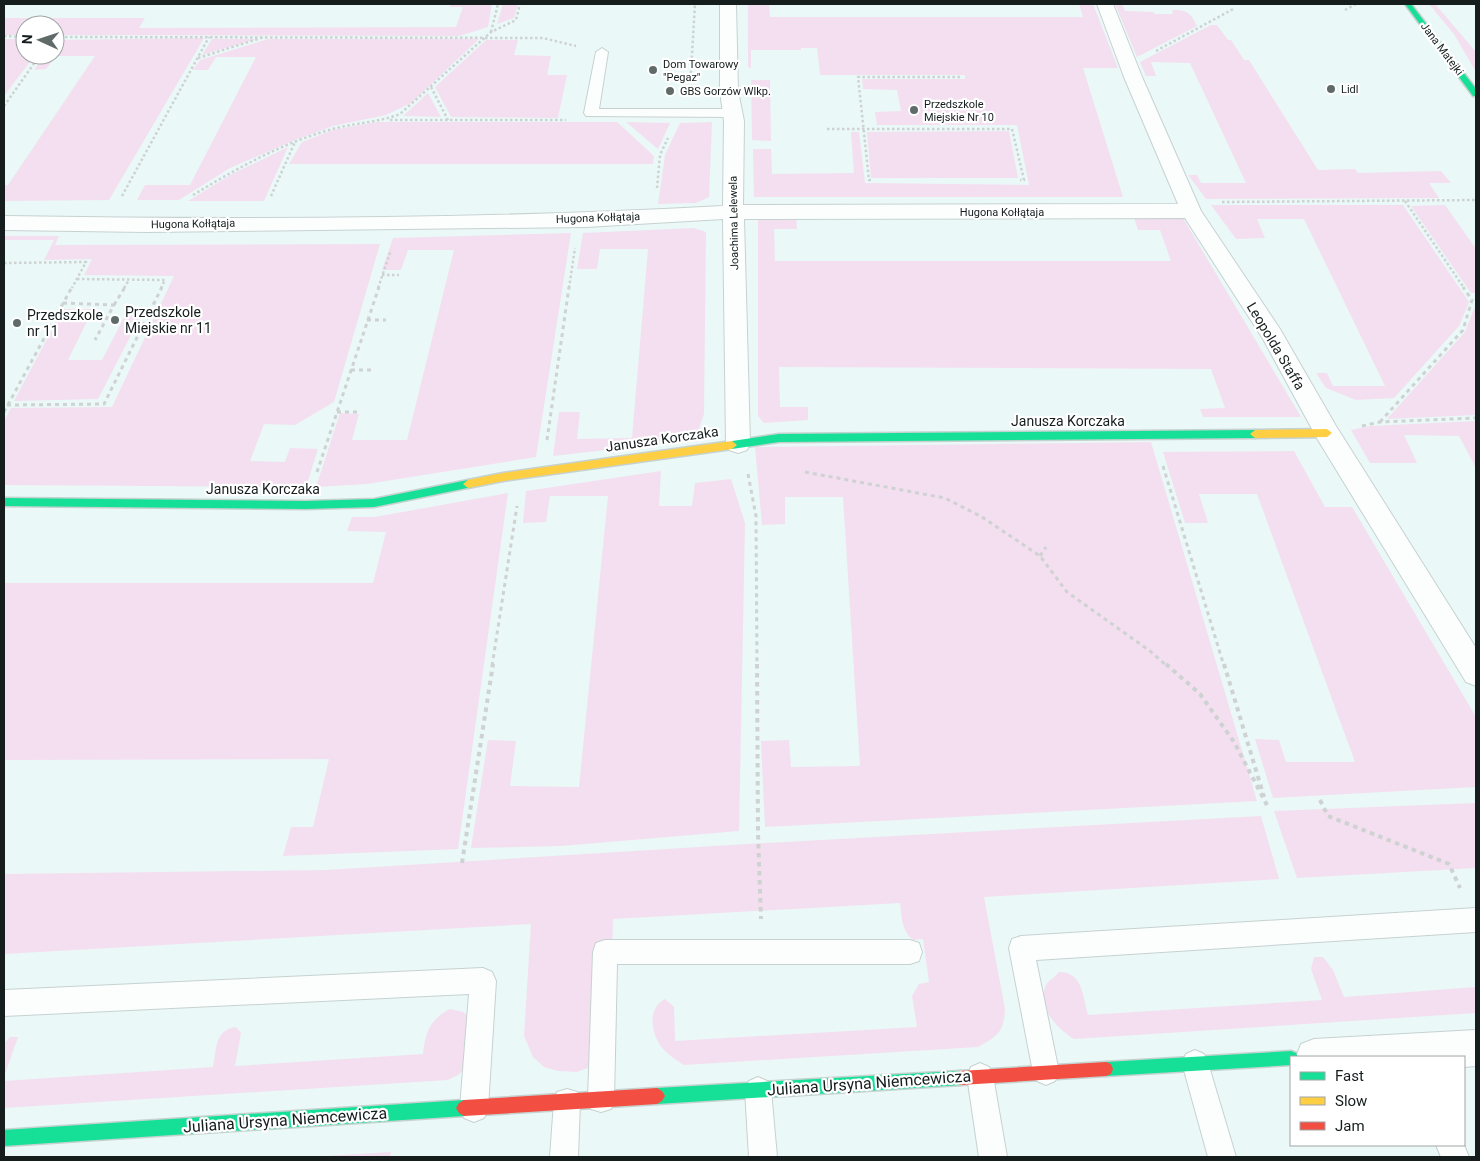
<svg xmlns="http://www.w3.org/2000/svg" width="1480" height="1161" font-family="Roboto,sans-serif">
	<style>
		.green { fill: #f4dff0 }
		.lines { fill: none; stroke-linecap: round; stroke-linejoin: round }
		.lane-casing { stroke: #c6d2d0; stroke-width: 2 }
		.street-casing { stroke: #c6d2d0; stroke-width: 2 }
		.fast-casing { stroke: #c6d2d0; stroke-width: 3 }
		.slow-casing { stroke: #c6d2d0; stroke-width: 3 }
		.jam-casing { stroke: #c6d2d0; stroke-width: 3 }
		.path-far2 { stroke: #ced2d2; stroke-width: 2.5; stroke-dasharray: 2.5 2.5; stroke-linecap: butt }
		.path-far1 { stroke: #ced2d2; stroke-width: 3; stroke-dasharray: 4 4; stroke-linecap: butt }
		.path { stroke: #ced2d2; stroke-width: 4; stroke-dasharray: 4.5 4.5; stroke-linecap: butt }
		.lane { fill: #fcfefe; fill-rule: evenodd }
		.street { fill: #fcfefe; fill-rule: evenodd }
		.fast { fill: #16e098; fill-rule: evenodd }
		.slow { fill: #ffcf43; fill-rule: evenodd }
		.jam { fill: #f24e42; fill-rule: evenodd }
		.poi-dot { fill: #606a69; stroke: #fff; stroke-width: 2 }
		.labels { text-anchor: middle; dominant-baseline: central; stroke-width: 4.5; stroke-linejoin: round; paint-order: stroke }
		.far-street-label { font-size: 11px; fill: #151e1d; stroke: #fff }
		.far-poi-label { font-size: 11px; fill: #151e1d; stroke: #fff; text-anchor: start }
		.poi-label { font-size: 14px; fill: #151e1d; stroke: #fff; text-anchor: start }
		.street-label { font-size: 14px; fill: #151e1d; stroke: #fff }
		.near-street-label { font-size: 16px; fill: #151e1d; stroke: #fff }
	</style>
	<rect width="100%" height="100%" fill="#eaf8f7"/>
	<!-- green -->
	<g class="green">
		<polygon points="451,4 492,4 488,27 459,36 55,35 55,25 25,25 25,35 4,35 4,18 145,18 139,28 456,27 463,7 450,7"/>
		<polygon points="503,4 518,4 514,18 497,24"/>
		<polygon points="748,4 769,4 770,17 1083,17 1079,4 1093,4 1118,68 1083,68 1123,197 754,197 753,149 771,149 772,174 854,173 851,132 859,132 865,183 1029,185 1017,125 877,125 875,112 901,111 897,90 863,89 862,79 965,79 965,75 820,75 817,48 801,48 801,50 751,50 751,68 748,67"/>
		<path d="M1115,4H1122L1125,11L1153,12L1155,14H1173L1172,10C1187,10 1190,12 1197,26L1137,57Z"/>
		<polygon points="1429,4 1435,4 1476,52 1476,72 1454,34"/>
		<polygon points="1211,25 1217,25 1228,40 1231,40 1244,60 1249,60 1318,170 1355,169 1358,173 1441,171 1451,183 1429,183 1439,198 1206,199 1188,175 1197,175 1201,183 1246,183 1190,63 1151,62 1156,76 1146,76 1140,62"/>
		<polygon points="204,38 109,200 4,201 4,185 8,185 95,56 56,56 46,69 34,70 44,55 55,55 55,40"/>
		<polygon points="4,39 25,39 25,55 35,55 4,96"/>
		<polygon points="212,39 256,39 202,55"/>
		<polygon points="268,39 479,39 411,103 386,115 333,126 295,140 230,168 179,200 137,200 145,185 190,185 256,57 216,57 208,70 193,70 200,60"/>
		<polygon points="486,40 518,40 514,55 551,56 547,75 567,75 558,118 451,117 435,87"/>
		<polygon points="751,80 770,80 771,141 752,140"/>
		<polygon points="428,93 441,117 403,116"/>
		<polygon points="377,122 617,122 654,156 653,164 289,164 302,142 333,130"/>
		<polygon points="626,122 670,123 658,149"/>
		<polygon points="712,122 709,197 696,203 658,204 665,155 680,123"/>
		<polygon points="1009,131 1018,178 871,178 867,132"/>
		<polygon points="288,147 264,201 188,201 232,174"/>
		<polygon points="1211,205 1403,205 1469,302 1459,326 1394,398 1356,400 1326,388 1316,373 1327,373 1333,386 1385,386 1304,219 1257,219 1265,238 1236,239"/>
		<polygon points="1445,205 1476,249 1476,293 1471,293 1411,206"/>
		<polygon points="796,214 797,229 774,229 775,261 1171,261 1160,230 1138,230 1133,215 1183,218 1301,417 1203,417 1200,409 1225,408 1211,369 779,367 780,407 808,407 808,420 764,423 758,416 758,216"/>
		<polygon points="694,228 706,232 704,414 695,440 553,456 559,412 580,412 577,439 632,438 648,249 600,249 597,269 577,269 583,233"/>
		<polygon points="571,233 536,457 367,484 316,487 340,413 359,414 352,440 407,440 454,250 408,250 401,270 382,270 393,238"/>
		<polygon points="4,236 59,236 55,245 380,244 334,402 295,425 264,424 250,461 285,462 290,448 318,449 306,487 4,485 4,421 11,408 112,407 174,276 84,275 92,259 44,260 54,240 4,240"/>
		<polygon points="1476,304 1476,415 1387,419 1465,332"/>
		<polygon points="129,308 145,308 98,399 14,401 63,309 93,309 68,360 102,360"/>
		<polygon points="1476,421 1476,468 1459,436 1404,435 1417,463 1370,463 1351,430 1370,426"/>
		<polygon points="1151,442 1257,801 765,827 761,741 789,740 791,767 860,766 843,497 785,497 785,524 762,525 755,447"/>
		<polygon points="1294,451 1325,507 1352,507 1476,717 1476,787 1273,798 1255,739 1279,740 1286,762 1355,762 1257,494 1199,494 1208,523 1185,523 1163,452"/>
		<polygon points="661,471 659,506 692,506 695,483 731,479 745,523 739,831 561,846 471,848 488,740 516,741 510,786 579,787 608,496 550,496 546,522 523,523 526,491"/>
		<polygon points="508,493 458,849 283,856 291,827 313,827 329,759 4,760 4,583 373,583 386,532 347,531 352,517 375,517"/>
		<polygon points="1476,803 1476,868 1297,878 1274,811"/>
		<path d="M1261,816L1279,879L984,897L1005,1009C1004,1033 997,1036 978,1047L684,1065C678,1061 670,1056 665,1051C651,1037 646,1009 665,999L674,1007L675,1041L917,1027L912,996L919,984L929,982L923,939L913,940C901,930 902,917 900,903L613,919L611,1036L590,1067L577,1072L558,1071L544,1067L533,1057L524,1036L531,924L4,954V874L326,870L747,844Z"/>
		<path d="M1314,957H1323L1333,970L1344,997L1476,987V1013L1074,1039C1057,1029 1035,1006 1047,983C1050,980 1056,976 1059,972C1083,972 1083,997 1088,1015L1322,1000L1311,969Z"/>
		<path d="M450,1009L463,1012L473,1019V1062L458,1075L448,1080L4,1108V1081L213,1067C217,1049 214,1030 236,1027L241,1033L235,1066L423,1054C425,1033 430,1019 450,1009Z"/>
		<polygon points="10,1037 18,1037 4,1077 4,1043"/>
		<polygon points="391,1152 390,1157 310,1157"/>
	</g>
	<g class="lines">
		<!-- lane casing -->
		<g class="lane-casing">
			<g id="lane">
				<polygon points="602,48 608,52 599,109 734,109 741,113 734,117 586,116 584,113 596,52"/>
				<polygon points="1476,908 1476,932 1036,960 1059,1072 1055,1081 1046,1085 1037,1081 1033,1072 1009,948 1012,939 1021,936"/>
				<polygon points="605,940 910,940 919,943 922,952 919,961 910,964 617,964 614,1099 611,1109 601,1112 591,1109 588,1099 593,952 596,943"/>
				<polygon points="483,968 492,972 496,981 488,1108 484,1118 474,1122 464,1118 460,1108 469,994 4,1016 4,990"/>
				<polygon points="1195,1050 1204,1054 1208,1063 1236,1157 1208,1157 1182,1063 1186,1054"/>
				<polygon points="980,1063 989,1067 993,1076 1007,1157 979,1157 967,1076 971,1067"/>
				<polygon points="758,1077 767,1081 771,1090 777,1157 749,1157 745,1090 749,1081"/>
				<polygon points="567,1089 577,1092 580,1102 578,1157 550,1157 554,1102 557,1092"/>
				<polygon points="1436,1145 1464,1145 1469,1157 1441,1157"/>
			</g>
		</g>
		<!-- street casing -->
		<g class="street-casing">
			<g id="street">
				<path d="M720,4H736L738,91L744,121L743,205L1178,204L1124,77L1097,4H1113L1142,77L1201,211L1280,329L1336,426L1476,648V686L1466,682L1318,440L1263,339L1185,218L744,219L750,443L747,450L738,453L729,450L726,443L723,219L586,227L147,232L4,230V216C243,220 484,219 723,206L724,121L720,91Z"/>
				<polygon points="1476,1030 1476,1066 1464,1067 1464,1057 1296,1057 1301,1044 1314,1039"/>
			</g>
		</g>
		<!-- fast casing -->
		<g class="fast-casing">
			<g id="fast">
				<polygon points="1405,4 1411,4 1476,89 1476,96 1473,96"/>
				<polygon points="1255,430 1260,434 1255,438 779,442 732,449 727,445 732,441 779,434"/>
				<polygon points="468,480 473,484 472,487 374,507 306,509 4,506 4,498 306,501 374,499"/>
				<polygon points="1291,1051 1296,1053 1298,1057 1291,1057 1291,1065 1106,1076 1101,1074 1099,1069 1101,1064 1106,1062"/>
				<polygon points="960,1071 965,1073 967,1078 965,1083 960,1085 657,1104 652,1101 649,1096 652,1091 657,1088"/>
				<polygon points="464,1100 469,1103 472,1108 469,1113 464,1116 4,1146 4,1130"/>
			</g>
		</g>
		<!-- slow casing -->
		<g class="slow-casing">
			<g id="slow">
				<polygon points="1327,429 1332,433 1327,437 1255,438 1250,434 1255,430"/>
				<polygon points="732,441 737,445 732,449 503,481 468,488 463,484 468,480 503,473"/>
			</g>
		</g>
		<!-- jam casing -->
		<g class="jam-casing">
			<g id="jam">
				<polygon points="1106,1062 1111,1064 1113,1069 1111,1074 1106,1076 960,1085 955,1083 953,1078 955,1073 960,1071"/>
				<polygon points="657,1088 662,1091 665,1096 662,1101 657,1104 464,1116 459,1113 456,1108 459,1103 464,1100"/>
			</g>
		</g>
		<!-- path-far2 -->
		<g class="path-far2">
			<polyline points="1345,10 1356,4"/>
			<polyline points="491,32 498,4"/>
			<polyline points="4,36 25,37"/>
			<polyline points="55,37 543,38 576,46"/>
			<polyline points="1156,51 1235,8"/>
			<polyline points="198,58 264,37"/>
			<polyline points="431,87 448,120"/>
			<polyline points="690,88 695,4"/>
			<polyline points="4,106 40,55"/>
			<polyline points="390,120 566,120"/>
			<polyline points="827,129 1012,129 1024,180 1020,180"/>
			<polyline points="871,180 869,180 858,77 962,77"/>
			<polyline points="657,188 660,155 668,138"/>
			<path d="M193,195C236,169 280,144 329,130C352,123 377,123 400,114L491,32L516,20L520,4"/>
			<polyline points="122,196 209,37"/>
			<polyline points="271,196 295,142"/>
			<polyline points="1405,201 1464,288"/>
			<polyline points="1222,202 1476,200"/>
			<polyline points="4,263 86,262 72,288"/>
			<polyline points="382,275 399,275"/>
			<polyline points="77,279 165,280 161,288"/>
			<polyline points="124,288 129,280"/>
			<polyline points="378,288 391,250"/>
			<polyline points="569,288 575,248"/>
		</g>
		<!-- path-far1 -->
		<g class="path-far1">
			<polyline points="63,303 114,305 95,340"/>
			<polyline points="114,305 125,287"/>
			<polyline points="367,320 386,320"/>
			<polyline points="351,370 372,370"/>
			<polyline points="7,405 104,404 162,287"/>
			<polyline points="4,412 72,287"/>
			<polyline points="337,412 360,412"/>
			<polyline points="1380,422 1463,330 1472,300 1463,287"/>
			<polyline points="1362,426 1380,422 1476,418"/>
			<polyline points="547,440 569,287"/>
			<polyline points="1163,466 1224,666"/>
			<polyline points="317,472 379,287"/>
			<polyline points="805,472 945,498 982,517 1040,556 1067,592 1150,651 1167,666"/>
			<polyline points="748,474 756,516 757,666"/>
			<polyline points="1040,556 1046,547"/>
			<polyline points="492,666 517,506"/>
		</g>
		<!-- path -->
		<g class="path">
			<polyline points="757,664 758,834 761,919"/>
			<polyline points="1166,664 1200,694 1234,742 1267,805"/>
			<polyline points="1224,664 1264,797"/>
			<polyline points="1320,800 1328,816 1449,864 1460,888"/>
			<polyline points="462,863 493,664"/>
		</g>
		<!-- lane -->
		<use href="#lane" class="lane"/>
		<!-- street -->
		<use href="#street" class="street"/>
		<!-- fast -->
		<use href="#fast" class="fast"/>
		<!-- slow -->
		<use href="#slow" class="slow"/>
		<!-- jam -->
		<use href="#jam" class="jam"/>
	</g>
	<!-- markers -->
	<g class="poi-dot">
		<circle cx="653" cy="70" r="5"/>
		<circle cx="1331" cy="89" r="5"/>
		<circle cx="670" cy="91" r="5"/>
		<circle cx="914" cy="110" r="5"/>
		<circle cx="115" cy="320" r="5"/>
		<circle cx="17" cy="323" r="5"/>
	</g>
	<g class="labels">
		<!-- far-street labels -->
		<g class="far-street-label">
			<text transform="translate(1442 49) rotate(53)">Jana Matejki</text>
			<text x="1002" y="212">Hugona Kołłątaja</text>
			<text transform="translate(598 218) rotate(-2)">Hugona Kołłątaja</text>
			<text transform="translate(734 223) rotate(-91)">Joachima Lelewela</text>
			<text transform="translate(193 224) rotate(-1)">Hugona Kołłątaja</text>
		</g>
		<!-- far-poi labels -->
		<g class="far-poi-label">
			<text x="663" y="64">Dom Towarowy<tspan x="663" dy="13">"Pegaz"</tspan></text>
			<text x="1341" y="89">Lidl</text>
			<text x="680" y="91">GBS Gorzów Wlkp.</text>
			<text x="924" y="104">Przedszkole<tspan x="924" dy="13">Miejskie Nr 10</tspan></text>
		</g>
		<!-- poi labels -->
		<g class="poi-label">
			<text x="125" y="312">Przedszkole<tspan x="125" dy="16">Miejskie nr 11</tspan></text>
			<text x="27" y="315">Przedszkole<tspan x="27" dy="16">nr 11</tspan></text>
		</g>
		<!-- street labels -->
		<g class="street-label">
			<text transform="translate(1276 346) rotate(59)">Leopolda Staffa</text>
			<text x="1068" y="421">Janusza Korczaka</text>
			<text transform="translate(662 439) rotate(-8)">Janusza Korczaka</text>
			<text x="263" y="489">Janusza Korczaka</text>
		</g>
		<!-- near-street labels -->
		<g class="near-street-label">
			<text transform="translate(869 1083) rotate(-4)">Juliana Ursyna Niemcewicza</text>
			<text transform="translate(285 1120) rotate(-4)">Juliana Ursyna Niemcewicza</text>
		</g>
	</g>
	<!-- border -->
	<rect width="1480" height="1161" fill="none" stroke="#151e1d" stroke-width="10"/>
	<!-- legend -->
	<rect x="1290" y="1056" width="175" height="90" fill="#ffffff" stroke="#a1a5a5"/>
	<rect x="1300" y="1072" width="25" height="8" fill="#16e098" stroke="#a1a5a5"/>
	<text x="1335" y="1081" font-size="15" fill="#151e1d">Fast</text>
	<rect x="1300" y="1097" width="25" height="8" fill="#ffcf43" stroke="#a1a5a5"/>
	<text x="1335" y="1106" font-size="15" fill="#151e1d">Slow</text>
	<rect x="1300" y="1122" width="25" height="8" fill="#f24e42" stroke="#a1a5a5"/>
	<text x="1335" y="1131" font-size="15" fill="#151e1d">Jam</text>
	<!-- north arrow -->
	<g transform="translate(40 40) rotate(273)"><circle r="24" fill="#ffffff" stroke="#a1a5a5"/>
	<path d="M0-4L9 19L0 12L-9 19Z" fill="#606a69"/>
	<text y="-8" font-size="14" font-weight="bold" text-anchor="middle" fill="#151e1d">N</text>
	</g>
</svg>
